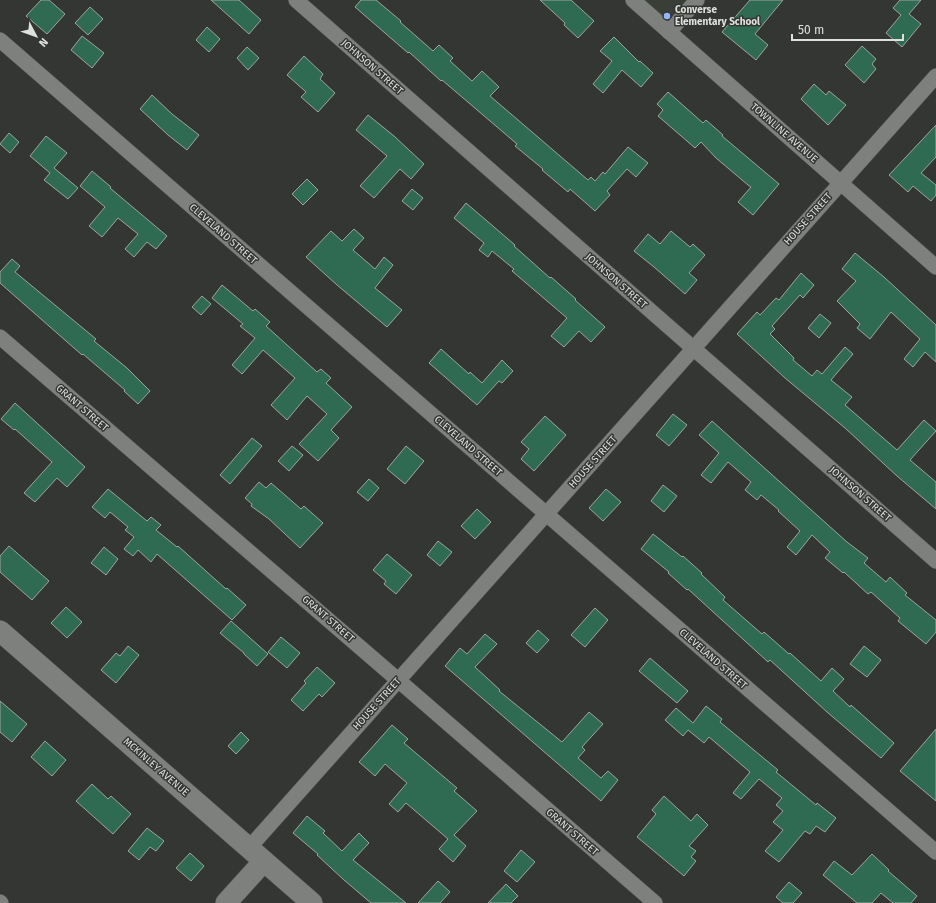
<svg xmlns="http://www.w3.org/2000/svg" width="936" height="903" font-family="'Fira Sans',sans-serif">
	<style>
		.built { fill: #393f37 }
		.building { fill: #2e6b52; stroke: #9fa3a1 }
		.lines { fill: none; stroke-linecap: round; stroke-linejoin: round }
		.street-casing { stroke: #535452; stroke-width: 16 }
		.secondary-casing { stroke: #535452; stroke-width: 22 }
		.street { stroke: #7d807d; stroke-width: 15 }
		.secondary { stroke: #7d807d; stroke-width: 21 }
		.poi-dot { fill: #93b7fd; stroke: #343633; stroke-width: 1.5 }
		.labels { text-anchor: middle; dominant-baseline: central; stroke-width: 3; stroke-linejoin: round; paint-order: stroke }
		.poi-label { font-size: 10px; font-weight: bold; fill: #dfe1df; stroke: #343633; text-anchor: start }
		.street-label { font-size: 10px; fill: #dfe1df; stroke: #343633 }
	</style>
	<rect width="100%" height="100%" fill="#343633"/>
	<!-- built -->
	<polygon class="built" points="632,0 697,0 669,32"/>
	<!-- building -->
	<g class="building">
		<polygon points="41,0 49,0 65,14 47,34 26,16"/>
		<polygon points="211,0 239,0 261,20 249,34"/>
		<polygon points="361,0 376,0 401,21 400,22 433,51 439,45 453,58 450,61 472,81 482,71 499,87 490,96 588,180 591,177 595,181 603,172 605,174 628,147 648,163 636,177 627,169 607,191 610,195 595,211 570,189 568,192 542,170 543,169 515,146 517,144 442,80 441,81 409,52 408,53 355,7"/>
		<polygon points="540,0 571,0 594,21 578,38 564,25 565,23"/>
		<polygon points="750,0 783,0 755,34 768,45 756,60 722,32"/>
		<polygon points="900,0 921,0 909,14 921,24 902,47 886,33 901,15 893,8"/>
		<polygon points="90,7 103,19 88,35 75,23"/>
		<polygon points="207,27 220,39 209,52 196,40"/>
		<polygon points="82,36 104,53 92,68 71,50"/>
		<polygon points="614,37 639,62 640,61 653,73 641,87 622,70 603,93 593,84 612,61 600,51"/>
		<polygon points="862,46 876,59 872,64 876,69 864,83 845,65"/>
		<polygon points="247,47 259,58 248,70 237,58"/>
		<polygon points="304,56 323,74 320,79 335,93 318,112 301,97 306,92 287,75"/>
		<polygon points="814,84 826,95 829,91 846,105 828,125 801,99"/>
		<polygon points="668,92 703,123 706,120 723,135 722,136 779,184 753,215 738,202 751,187 748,185 716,158 701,142 695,148 658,116 663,110 657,104"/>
		<polygon points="152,95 172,114 199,135 187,150 168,135 140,109"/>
		<polygon points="368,115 394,136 424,164 411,179 400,169 374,198 360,186 387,156 356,130"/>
		<polygon points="936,125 936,157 921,173 936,185 936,195 931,201 913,186 908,192 889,175"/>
		<polygon points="9,133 19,142 10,153 0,144"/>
		<polygon points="46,136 67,153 54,168 78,188 68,199 44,180 50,173 30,156"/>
		<polygon points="92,171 111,187 110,188 167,236 156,249 147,242 134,257 125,249 138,234 118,218 102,237 89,226 105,207 80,186"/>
		<polygon points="307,179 318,190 303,205 292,194"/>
		<polygon points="412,189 423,198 413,210 402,201"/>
		<polygon points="466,203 515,245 514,246 550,278 551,277 576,299 575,300 605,327 591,342 579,331 564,347 551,336 567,318 512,271 514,269 492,251 488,257 479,250 484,243 454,218"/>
		<polygon points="354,229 364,238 353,250 375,269 384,257 393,265 375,288 402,310 387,327 337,285 306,257 331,231 342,241"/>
		<polygon points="671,231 690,247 693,244 705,255 689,273 697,280 685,294 654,267 634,251 648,234 660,244"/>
		<polygon points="855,253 884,277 936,325 936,362 925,352 913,367 904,359 920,339 891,312 870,339 857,328 860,324 837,301 856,281 842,269"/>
		<polygon points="12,259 20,266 15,272 96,339 94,341 127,368 150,391 138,404 124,391 125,390 83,354 82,355 0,283 0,272"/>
		<polygon points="801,273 814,285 803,298 800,295 772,326 775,329 770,334 794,358 793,360 812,376 817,370 822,374 845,347 853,354 831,380 852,397 845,405 897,450 924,420 936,431 910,460 936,482 936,509 897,476 845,428 785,378 737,334 757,312 760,315 776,298 779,300"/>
		<polygon points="222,285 253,311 255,309 270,322 266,326 317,372 321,369 331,378 326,383 352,407 331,430 339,438 318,461 299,444 327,414 307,396 287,420 271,405 295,378 263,350 242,374 232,365 255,338 240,326 243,324 212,298"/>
		<polygon points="202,296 211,304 201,315 192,307"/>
		<polygon points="820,314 831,323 819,338 808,328"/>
		<polygon points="441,349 469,374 470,372 482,383 502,360 513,371 502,383 499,381 477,405 429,363"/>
		<polygon points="15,403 85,467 67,487 57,478 35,502 24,493 52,462 15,429 14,430 1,419"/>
		<polygon points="673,414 687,425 669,446 656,435"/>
		<polygon points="545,416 566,435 534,471 521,459 529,449 521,442"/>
		<polygon points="712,421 847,542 868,558 864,563 886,582 890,577 907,593 905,595 936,620 936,632 926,644 898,621 900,618 871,592 868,594 844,572 843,573 825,558 830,552 812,535 796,555 787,547 800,531 778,511 779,510 761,495 757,500 745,490 751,482 728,462 711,483 701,475 719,453 699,435"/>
		<polygon points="252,438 262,446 230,484 220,475"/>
		<polygon points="292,446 303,455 289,471 278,461"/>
		<polygon points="406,446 424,461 405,484 387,469"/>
		<polygon points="369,479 379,488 368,501 357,492"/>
		<polygon points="259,482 266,488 271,483 301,509 304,506 323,523 300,548 269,519 251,506 252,504 245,498"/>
		<polygon points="663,485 677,496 664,512 651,501"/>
		<polygon points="108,489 147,521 151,517 161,525 156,530 177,547 178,546 226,589 227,588 246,605 232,620 157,554 151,562 138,550 133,556 124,549 134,537 125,530 128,527 110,512 105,518 92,507"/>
		<polygon points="606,489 621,502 603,521 589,508"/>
		<polygon points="477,509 491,522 475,539 461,526"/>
		<polygon points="653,534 682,557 683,556 702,573 701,574 725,597 723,600 762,634 764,632 789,654 790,653 821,681 832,668 844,679 833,691 850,707 851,705 894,743 881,758 827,712 770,660 768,662 688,589 687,590 668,573 669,572 641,549"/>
		<polygon points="438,541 452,552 440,566 427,555"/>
		<polygon points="9,546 49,581 32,600 0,572 0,556"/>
		<polygon points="104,547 118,559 106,575 91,563"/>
		<polygon points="387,554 412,575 396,594 384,584 386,581 373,570"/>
		<polygon points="66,607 82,622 67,638 51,623"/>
		<polygon points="595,608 608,620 585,647 571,635"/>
		<polygon points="231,621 268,654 257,666 244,654 244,653 220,633"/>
		<polygon points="538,630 549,640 537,653 526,643"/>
		<polygon points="485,634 497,644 475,667 500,690 499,691 562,742 589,712 603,724 582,747 585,750 578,758 601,778 608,771 618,780 601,801 445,666 460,648 467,654"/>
		<polygon points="281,637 300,653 287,668 268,652"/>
		<polygon points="128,646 139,655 116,683 101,670 116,653 120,656"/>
		<polygon points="864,646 881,660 867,677 850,664"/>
		<polygon points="650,658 688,691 677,703 639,671"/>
		<polygon points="317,667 335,683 322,697 319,694 303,711 291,700 306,683 304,681"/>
		<polygon points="0,701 27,724 12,742 0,732"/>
		<polygon points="706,706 722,719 720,722 778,770 776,772 816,805 817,803 836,818 825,832 816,826 810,834 805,831 779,862 765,851 783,830 773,822 783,811 776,805 782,798 759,779 741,799 733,793 750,772 709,737 704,743 688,730 683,736 665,720 676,708 693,723"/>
		<polygon points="392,725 408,739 404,743 457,788 454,791 477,811 454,835 466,846 453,862 439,849 448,839 406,803 398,812 389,804 407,783 385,764 375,776 359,762"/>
		<polygon points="936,729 936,801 900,771"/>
		<polygon points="241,732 249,740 236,754 228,746"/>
		<polygon points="45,741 66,760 52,776 31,757"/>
		<polygon points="92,784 108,799 111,796 131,814 113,834 76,801"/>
		<polygon points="664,796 691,821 697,814 708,825 689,846 696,851 691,857 696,861 684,876 637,837 656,814 652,810"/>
		<polygon points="307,816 325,831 323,833 342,851 359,833 369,843 353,860 406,903 371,903 344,880 317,855 318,854 293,833"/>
		<polygon points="147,828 164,841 156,851 150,847 139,860 128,851"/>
		<polygon points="521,850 535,862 517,882 504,871"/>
		<polygon points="190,853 204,866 191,881 176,868"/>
		<polygon points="872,854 889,870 888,871 917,896 911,903 893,903 881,893 872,903 857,903 823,875 834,861 852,875"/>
		<polygon points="438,881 450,892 440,903 418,903"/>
		<polygon points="789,882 802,893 793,903 783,903 776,897"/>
		<polygon points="506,884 518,896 511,903 488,903"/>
	</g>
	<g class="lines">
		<!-- street casing -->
		<g class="street-casing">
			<g id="street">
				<polyline points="296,0 936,561"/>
				<polyline points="633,0 936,267"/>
				<polyline points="669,32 697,0"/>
				<polyline points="0,40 936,852"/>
				<polyline points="0,337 398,680 655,903"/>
				<polyline points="249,848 936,76"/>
				<polyline points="0,902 1,903"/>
			</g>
		</g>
		<!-- secondary casing -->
		<g class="secondary-casing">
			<g id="secondary">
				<polyline points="0,631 312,903"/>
				<polyline points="226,903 264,861"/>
			</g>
		</g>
		<!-- street -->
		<use href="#street" class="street"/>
		<!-- secondary -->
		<use href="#secondary" class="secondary"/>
	</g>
	<!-- markers -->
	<circle class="poi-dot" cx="667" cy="16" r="4"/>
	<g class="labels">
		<!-- poi labels -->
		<g class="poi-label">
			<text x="675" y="10">Converse<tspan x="675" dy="12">Elementary School</tspan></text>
		</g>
		<!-- street labels -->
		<g class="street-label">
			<text transform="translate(372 67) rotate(41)">JOHNSON STREET</text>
			<text transform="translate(784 133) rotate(41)">TOWNLINE AVENUE</text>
			<text transform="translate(808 219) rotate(-48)">HOUSE STREET</text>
			<text transform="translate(223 234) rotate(41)">CLEVELAND STREET</text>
			<text transform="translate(616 281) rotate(41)">JOHNSON STREET</text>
			<text transform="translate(82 408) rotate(41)">GRANT STREET</text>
			<text transform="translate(468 446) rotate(41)">CLEVELAND STREET</text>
			<text transform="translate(593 462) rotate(-48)">HOUSE STREET</text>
			<text transform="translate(860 494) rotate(41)">JOHNSON STREET</text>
			<text transform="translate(328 619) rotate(41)">GRANT STREET</text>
			<text transform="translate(713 659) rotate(41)">CLEVELAND STREET</text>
			<text transform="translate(377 704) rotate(-48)">HOUSE STREET</text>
			<text transform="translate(156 767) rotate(41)">MCKINLEY AVENUE</text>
			<text transform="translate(572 832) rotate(41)">GRANT STREET</text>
		</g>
	</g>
	<!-- north arrow -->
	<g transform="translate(36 36) rotate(131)" stroke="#343633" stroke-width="3" paint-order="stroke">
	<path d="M0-3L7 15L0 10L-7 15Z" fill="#dfe1df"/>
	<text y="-6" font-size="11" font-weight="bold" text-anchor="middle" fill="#dfe1df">N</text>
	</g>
	<!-- scale -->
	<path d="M792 34v6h111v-6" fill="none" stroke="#dfe1df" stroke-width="2"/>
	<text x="798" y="34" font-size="12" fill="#dfe1df" stroke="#343633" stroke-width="3" paint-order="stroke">50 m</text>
</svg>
